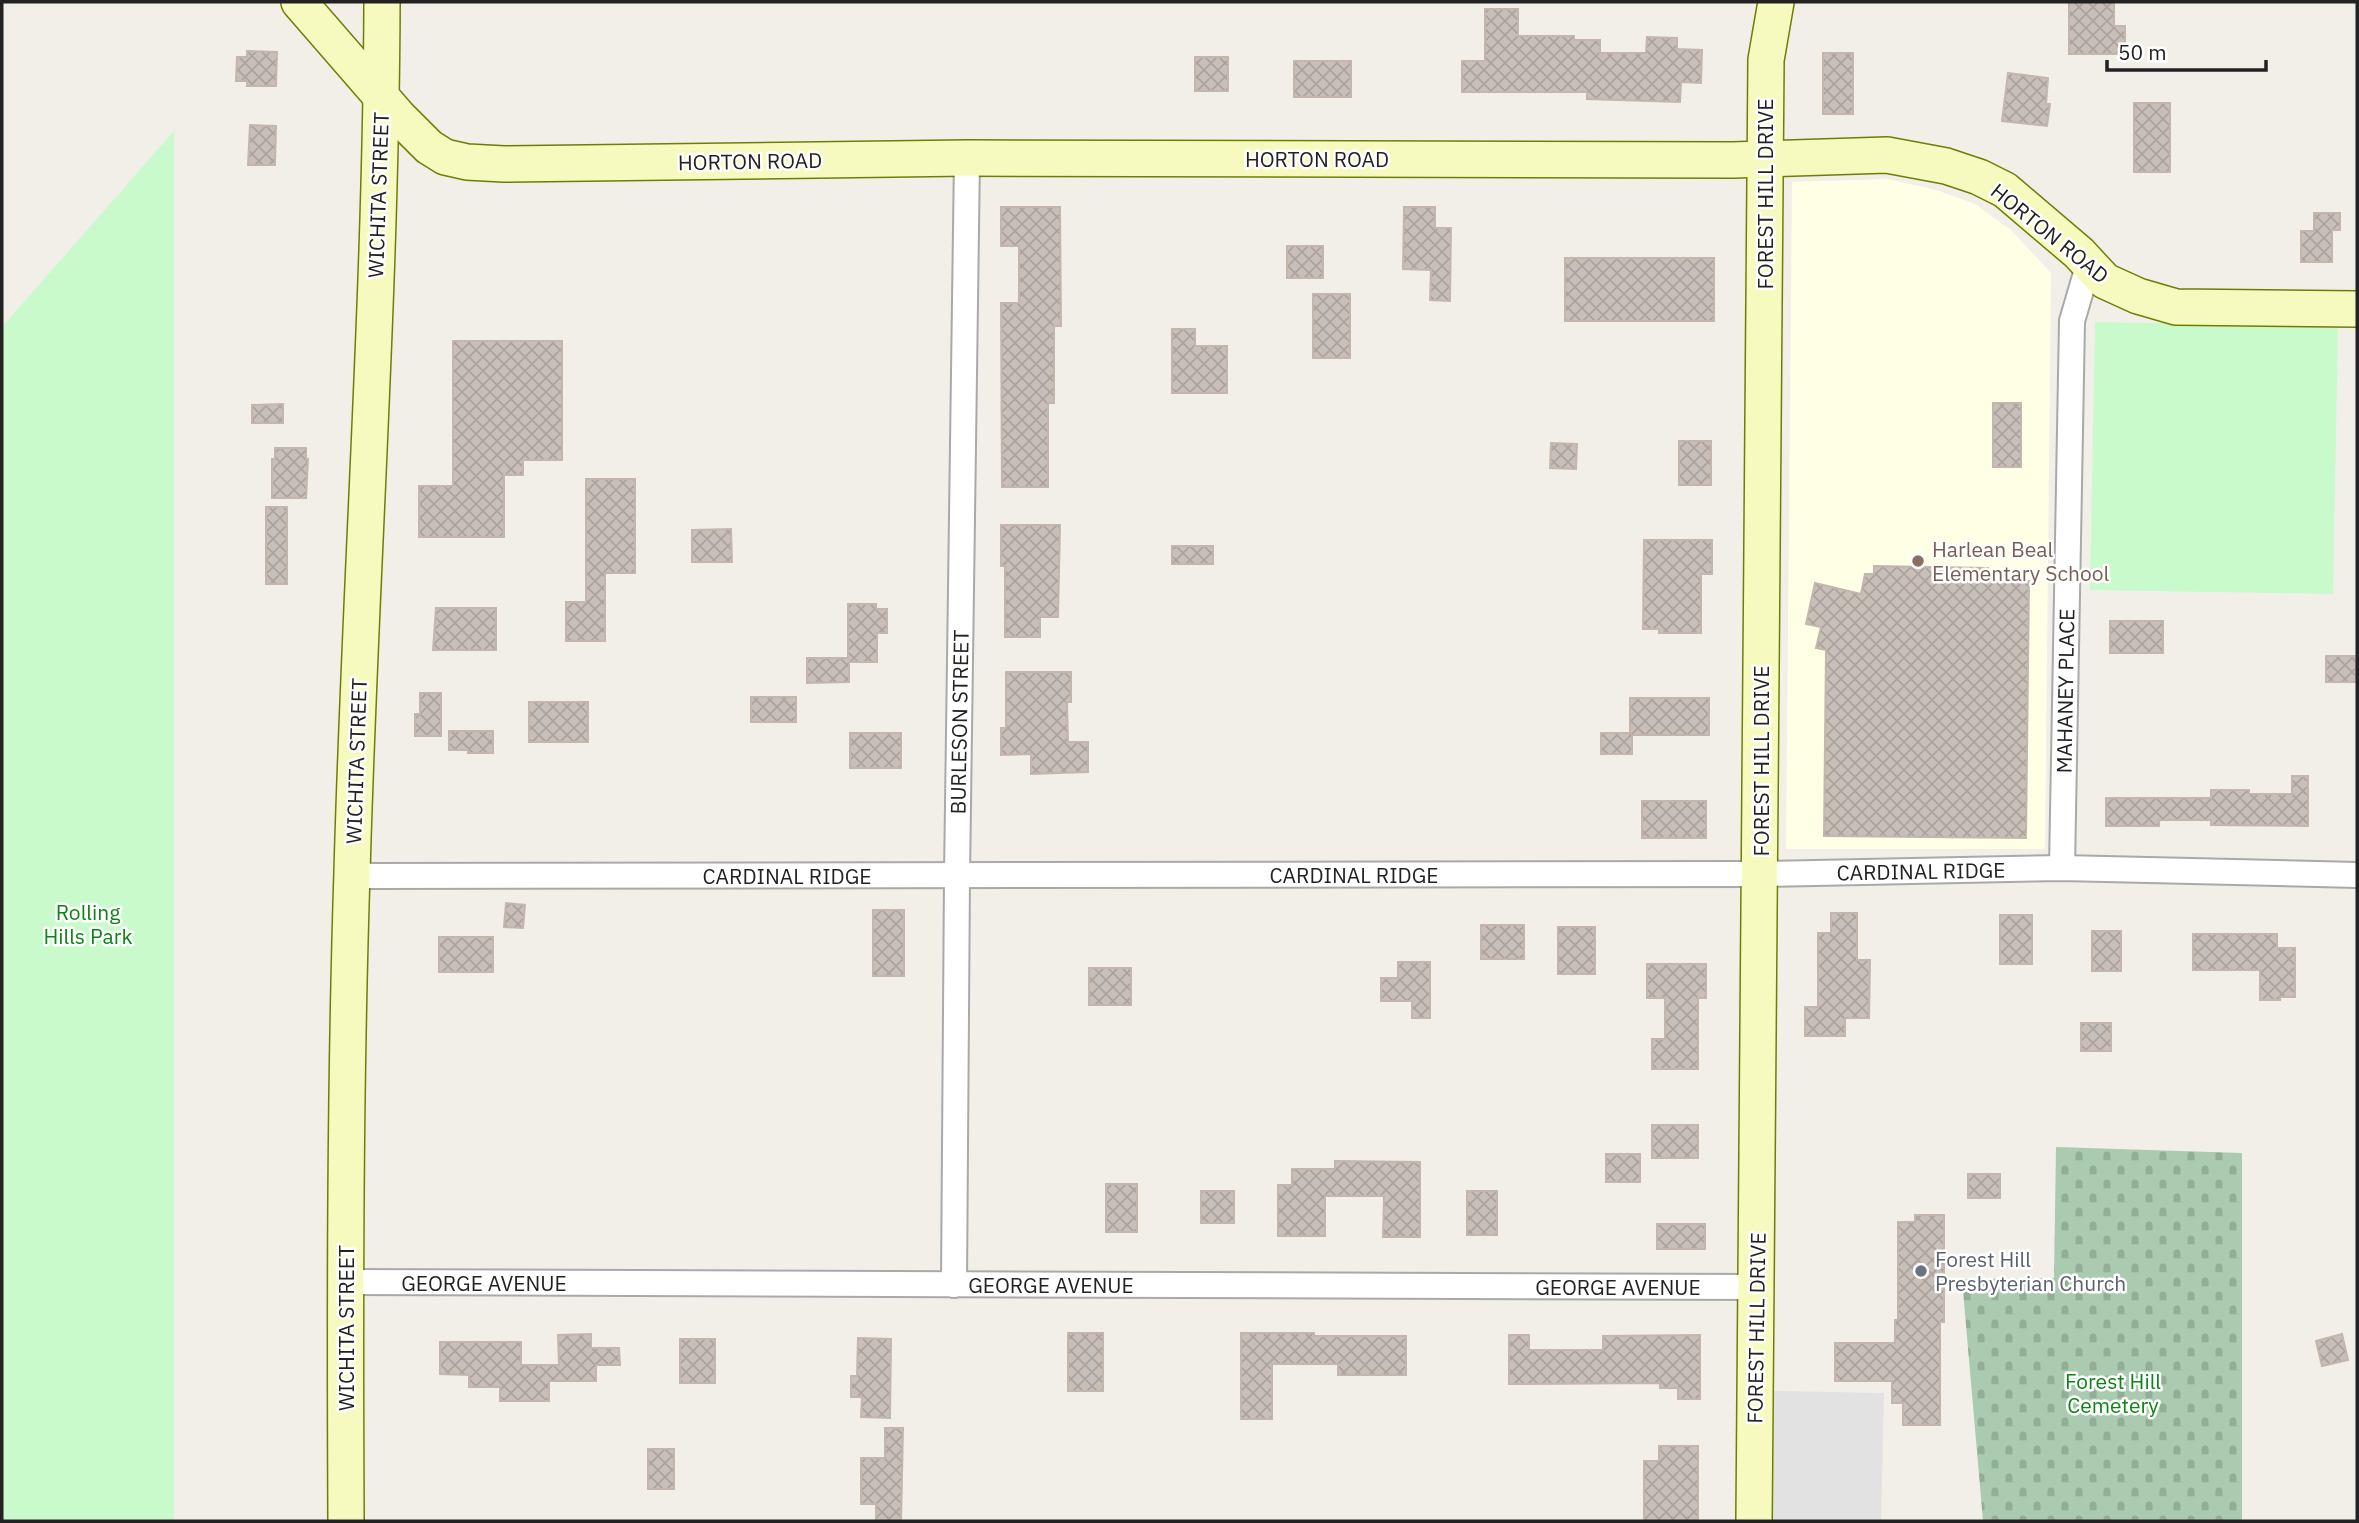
<svg xmlns="http://www.w3.org/2000/svg" width="2359" height="1523" font-family="'IBM Plex Sans',sans-serif">
	<style>
		.education { fill: #ffffe5 }
		.cemetery { fill: url(#cemetery-stones) }
		.park { fill: #c8facc }
		.parking { fill: #e2e2e2 }
		.building { fill: url(#building-cross-hatch); stroke: #c4b6ab; stroke-width: 2 }
		.lines { fill: none; stroke-linecap: round; stroke-linejoin: round }
		.street-casing { stroke: #a9a9a9; stroke-width: 28 }
		.secondary-casing { stroke: #707d05; stroke-width: 38 }
		.street { stroke: #fff; stroke-width: 24 }
		.secondary { stroke: #f7fabf; stroke-width: 35 }
		.education-dot { fill: #8d6e63; stroke: #fff; stroke-width: 2.5 }
		.worship-dot { fill: #6b7280; stroke: #fff; stroke-width: 2.5 }
		.labels { text-anchor: middle; dominant-baseline: central; stroke-width: 5; stroke-linejoin: round; paint-order: stroke }
		.street-label { font-size: 21px; fill: #222; stroke: #fff }
		.education-label { font-size: 21px; fill: #785e54; stroke: #fff; text-anchor: start }
		.park-label { font-size: 21px; fill: #0c8416; stroke: #fff }
		.worship-label { font-size: 21px; fill: #5b616d; stroke: #fff; text-anchor: start }
	</style>
	<defs>
		<pattern id="cemetery-stones" width="16" height="16" patternUnits="userSpaceOnUse" patternTransform="scale(1.75)"><rect width="16" height="16" fill="#aacbaf"/><path d="M2 7V4a2 2 0 0 1 4 0v3zM10 15v-3a2 2 0 0 1 4 0v3z" fill="#92ae96"/></pattern>
		<pattern id="building-cross-hatch" width="8" height="8" patternUnits="userSpaceOnUse" patternTransform="scale(1.75)"><rect width="8" height="8" fill="#c7bfb8"/><path d="M0 0l8 8M0 8l8-8" fill="none" stroke="#aba49e"/></pattern>
	</defs>
	<rect width="100%" height="100%" fill="#f2efe9"/>
	<!-- education -->
	<polygon class="education" points="1888,179 1936,190 1975,204 2011,230 2051,273 2045,849 1786,849 1792,182"/>
	<!-- cemetery -->
	<polygon class="cemetery" points="2056,1147 2242,1153 2242,1521 1983,1521 1962,1279 2054,1278"/>
	<!-- park -->
	<g class="park">
		<polygon points="174,131 174,1521 2,1521 2,327"/>
		<polygon points="2095,322 2338,326 2333,594 2090,590"/>
	</g>
	<!-- parking -->
	<polygon class="parking" points="1772,1391 1884,1393 1881,1521 1770,1521"/>
	<!-- building -->
	<g class="building">
		<polygon points="2069,2 2114,2 2114,26 2125,26 2125,54 2069,54"/>
		<polygon points="1485,9 1518,9 1518,36 1574,36 1574,40 1600,40 1600,53 1646,53 1647,37 1677,38 1677,49 1702,50 1701,83 1681,82 1680,102 1587,99 1587,92 1462,92 1462,61 1485,61"/>
		<polygon points="247,51 277,52 276,86 247,86 247,81 236,81 237,57 247,57"/>
		<rect x="1823" y="53" width="30" height="61"/>
		<rect x="1195" y="57" width="33" height="34"/>
		<rect x="1294" y="61" width="57" height="36"/>
		<polygon points="2008,73 2048,78 2046,104 2050,104 2047,126 2002,121"/>
		<rect x="2134" y="103" width="36" height="69"/>
		<polygon points="250,125 276,126 275,165 248,165"/>
		<polygon points="1001,207 1060,207 1061,326 1054,326 1054,403 1048,403 1048,487 1002,487 1001,303 1019,303 1019,246 1001,246"/>
		<polygon points="1404,207 1435,207 1435,228 1451,228 1450,301 1430,300 1431,270 1403,269"/>
		<polygon points="2314,213 2340,213 2340,230 2332,230 2332,262 2301,262 2301,231 2314,231"/>
		<rect x="1287" y="246" width="36" height="32"/>
		<rect x="1565" y="258" width="149" height="63"/>
		<rect x="1313" y="294" width="37" height="64"/>
		<polygon points="1172,329 1195,329 1195,346 1227,346 1227,393 1172,393"/>
		<polygon points="453,341 562,341 562,460 523,460 523,475 504,475 504,537 419,537 419,486 453,486"/>
		<rect x="1993" y="403" width="28" height="64"/>
		<polygon points="283,404 283,423 252,423 252,405"/>
		<rect x="1679" y="441" width="32" height="44"/>
		<polygon points="1551,443 1577,444 1576,469 1550,468"/>
		<polygon points="275,448 306,448 306,459 308,459 306,498 272,498 272,459 275,459"/>
		<polygon points="586,479 635,479 635,573 605,573 605,641 566,641 566,602 586,602"/>
		<rect x="266" y="507" width="21" height="77"/>
		<polygon points="1001,525 1060,525 1058,617 1040,617 1040,637 1005,637 1005,566 1001,566"/>
		<polygon points="731,529 732,562 692,562 692,530"/>
		<polygon points="1644,540 1712,540 1712,574 1701,574 1701,633 1659,633 1659,629 1643,629"/>
		<rect x="1172" y="546" width="41" height="18"/>
		<polygon points="1874,566 1988,568 1987,581 2029,581 2026,838 1824,836 1826,650 1816,648 1821,627 1806,624 1815,583 1861,594 1865,574 1874,574"/>
		<polygon points="848,604 876,604 876,609 887,609 887,633 877,633 877,662 849,662 849,682 807,683 807,658 848,658"/>
		<polygon points="436,608 496,608 496,650 433,650"/>
		<rect x="2110" y="621" width="53" height="32"/>
		<rect x="2326" y="656" width="30" height="26"/>
		<polygon points="1006,672 1071,672 1071,702 1067,702 1068,742 1088,742 1088,772 1031,774 1031,754 1001,755 1001,728 1006,728"/>
		<polygon points="420,693 441,693 441,736 415,736 415,714 420,714"/>
		<rect x="751" y="697" width="45" height="25"/>
		<polygon points="1630,698 1709,698 1709,735 1632,735 1632,754 1601,754 1601,733 1630,733"/>
		<rect x="529" y="702" width="59" height="40"/>
		<polygon points="449,731 493,731 493,753 468,753 468,750 449,750"/>
		<rect x="850" y="733" width="51" height="35"/>
		<polygon points="2292,776 2308,776 2308,826 2211,825 2211,820 2159,820 2159,826 2106,826 2106,798 2211,798 2211,790 2249,790 2249,794 2292,794"/>
		<rect x="1642" y="801" width="64" height="37"/>
		<polygon points="506,903 525,905 523,928 504,927"/>
		<rect x="873" y="910" width="31" height="66"/>
		<polygon points="1831,913 1857,913 1857,960 1870,960 1869,1018 1845,1018 1845,1036 1805,1036 1805,1007 1818,1007 1818,933 1831,933"/>
		<rect x="2000" y="915" width="32" height="49"/>
		<rect x="1481" y="925" width="43" height="34"/>
		<rect x="1558" y="927" width="37" height="47"/>
		<rect x="2092" y="931" width="29" height="40"/>
		<polygon points="2193,934 2277,934 2277,948 2295,948 2295,997 2280,997 2280,1000 2260,1000 2260,970 2193,970"/>
		<rect x="439" y="937" width="54" height="35"/>
		<polygon points="1398,962 1430,962 1430,1018 1412,1018 1412,1001 1381,1001 1381,978 1398,978"/>
		<polygon points="1647,964 1706,964 1706,998 1698,998 1698,1069 1652,1069 1652,1039 1665,1039 1665,998 1647,998"/>
		<rect x="1089" y="968" width="42" height="37"/>
		<rect x="2081" y="1023" width="30" height="28"/>
		<rect x="1652" y="1125" width="46" height="33"/>
		<rect x="1606" y="1154" width="34" height="28"/>
		<polygon points="1335,1161 1420,1162 1420,1237 1383,1237 1384,1196 1325,1196 1325,1236 1278,1236 1278,1185 1292,1185 1292,1169 1335,1169"/>
		<rect x="1968" y="1174" width="32" height="24"/>
		<rect x="1106" y="1184" width="31" height="48"/>
		<rect x="1201" y="1191" width="33" height="32"/>
		<rect x="1467" y="1191" width="30" height="44"/>
		<polygon points="1915,1215 1944,1215 1944,1322 1940,1322 1940,1425 1903,1425 1903,1403 1892,1403 1892,1381 1835,1381 1835,1343 1895,1343 1895,1320 1898,1320 1898,1222 1915,1222"/>
		<rect x="1657" y="1224" width="48" height="25"/>
		<rect x="1068" y="1333" width="35" height="58"/>
		<polygon points="1241,1333 1314,1333 1314,1336 1406,1336 1406,1375 1338,1375 1338,1364 1272,1364 1272,1419 1241,1419"/>
		<polygon points="591,1334 591,1348 619,1348 620,1365 596,1365 596,1381 549,1381 549,1401 500,1401 500,1387 469,1387 469,1375 440,1374 440,1342 521,1342 521,1365 559,1365 558,1335"/>
		<polygon points="2342,1334 2348,1360 2322,1366 2316,1341"/>
		<polygon points="1509,1335 1529,1335 1529,1350 1603,1350 1603,1336 1700,1335 1700,1399 1678,1399 1678,1388 1660,1388 1660,1383 1509,1384"/>
		<polygon points="858,1338 891,1339 890,1418 861,1417 862,1397 851,1397 851,1376 857,1376"/>
		<rect x="680" y="1339" width="35" height="44"/>
		<polygon points="885,1428 903,1428 901,1521 876,1521 876,1504 861,1504 861,1458 885,1458"/>
		<polygon points="1659,1446 1698,1446 1698,1521 1644,1521 1644,1461 1659,1461"/>
		<rect x="648" y="1449" width="26" height="40"/>
	</g>
	<g class="lines">
		<!-- street casing -->
		<g class="street-casing">
			<g id="street">
				<polyline points="2062,868 2072,321 2089,263"/>
				<polyline points="352,874 372,876 1760,874 2062,868 2357,875"/>
				<polyline points="345,1282 1757,1287"/>
				<polyline points="954,1285 957,876 967,158"/>
			</g>
		</g>
		<!-- secondary casing -->
		<g class="secondary-casing">
			<g id="secondary">
				<polyline points="299,2 398,116 429,147 445,157 467,162 504,164 967,158 1733,160 1887,155 1946,166 1979,177 2005,190 2079,253 2105,281 2138,296 2176,307 2357,309"/>
				<path d="M346,1521C345,1305 345,1088 352,872C360,582 381,292 382,2"/>
				<polyline points="1754,1521 1766,60 1776,2"/>
			</g>
		</g>
		<!-- street -->
		<use href="#street" class="street"/>
		<!-- secondary -->
		<use href="#secondary" class="secondary"/>
	</g>
	<!-- markers -->
	<circle class="education-dot" cx="1918" cy="561" r="7"/>
	<circle class="worship-dot" cx="1921" cy="1271" r="7"/>
	<g class="labels">
		<!-- street labels -->
		<g class="street-label">
			<text x="1317" y="159">HORTON ROAD</text>
			<text transform="translate(750 161) rotate(-1)">HORTON ROAD</text>
			<text transform="translate(1765 194) rotate(-90)">FOREST HILL DRIVE</text>
			<text transform="translate(378 195) rotate(-88)">WICHITA STREET</text>
			<text transform="translate(2050 233) rotate(39)">HORTON ROAD</text>
			<text transform="translate(2065 691) rotate(-89)">MAHANEY PLACE</text>
			<text transform="translate(959 722) rotate(-89)">BURLESON STREET</text>
			<text transform="translate(356 761) rotate(-88)">WICHITA STREET</text>
			<text transform="translate(1761 761) rotate(-90)">FOREST HILL DRIVE</text>
			<text transform="translate(1921 871) rotate(-1)">CARDINAL RIDGE</text>
			<text x="1354" y="875">CARDINAL RIDGE</text>
			<text x="787" y="876">CARDINAL RIDGE</text>
			<text x="484" y="1283">GEORGE AVENUE</text>
			<text x="1051" y="1285">GEORGE AVENUE</text>
			<text x="1618" y="1287">GEORGE AVENUE</text>
			<text transform="translate(346 1328) rotate(-90)">WICHITA STREET</text>
			<text transform="translate(1756 1328) rotate(-89)">FOREST HILL DRIVE</text>
		</g>
		<!-- education labels -->
		<g class="education-label">
			<text x="1932" y="549">Harlean Beal<tspan x="1932" dy="24">Elementary School</tspan></text>
		</g>
		<!-- park labels -->
		<g class="park-label">
			<text x="88" y="912">Rolling<tspan x="88" dy="24">Hills Park</tspan></text>
			<text x="2113" y="1381">Forest Hill<tspan x="2113" dy="24">Cemetery</tspan></text>
		</g>
		<!-- worship labels -->
		<g class="worship-label">
			<text x="1935" y="1259">Forest Hill<tspan x="1935" dy="24">Presbyterian Church</tspan></text>
		</g>
	</g>
	<!-- border -->
	<rect width="2359" height="1523" fill="none" stroke="#222222" stroke-width="7"/>
	<!-- scale -->
	<path d="M2107 60v10h159v-10" fill="none" stroke="#222222" stroke-width="3.5"/>
	<text x="2118" y="60" font-size="21" fill="#222222" stroke="#ffffff" stroke-width="5" paint-order="stroke">50 m</text>
</svg>
